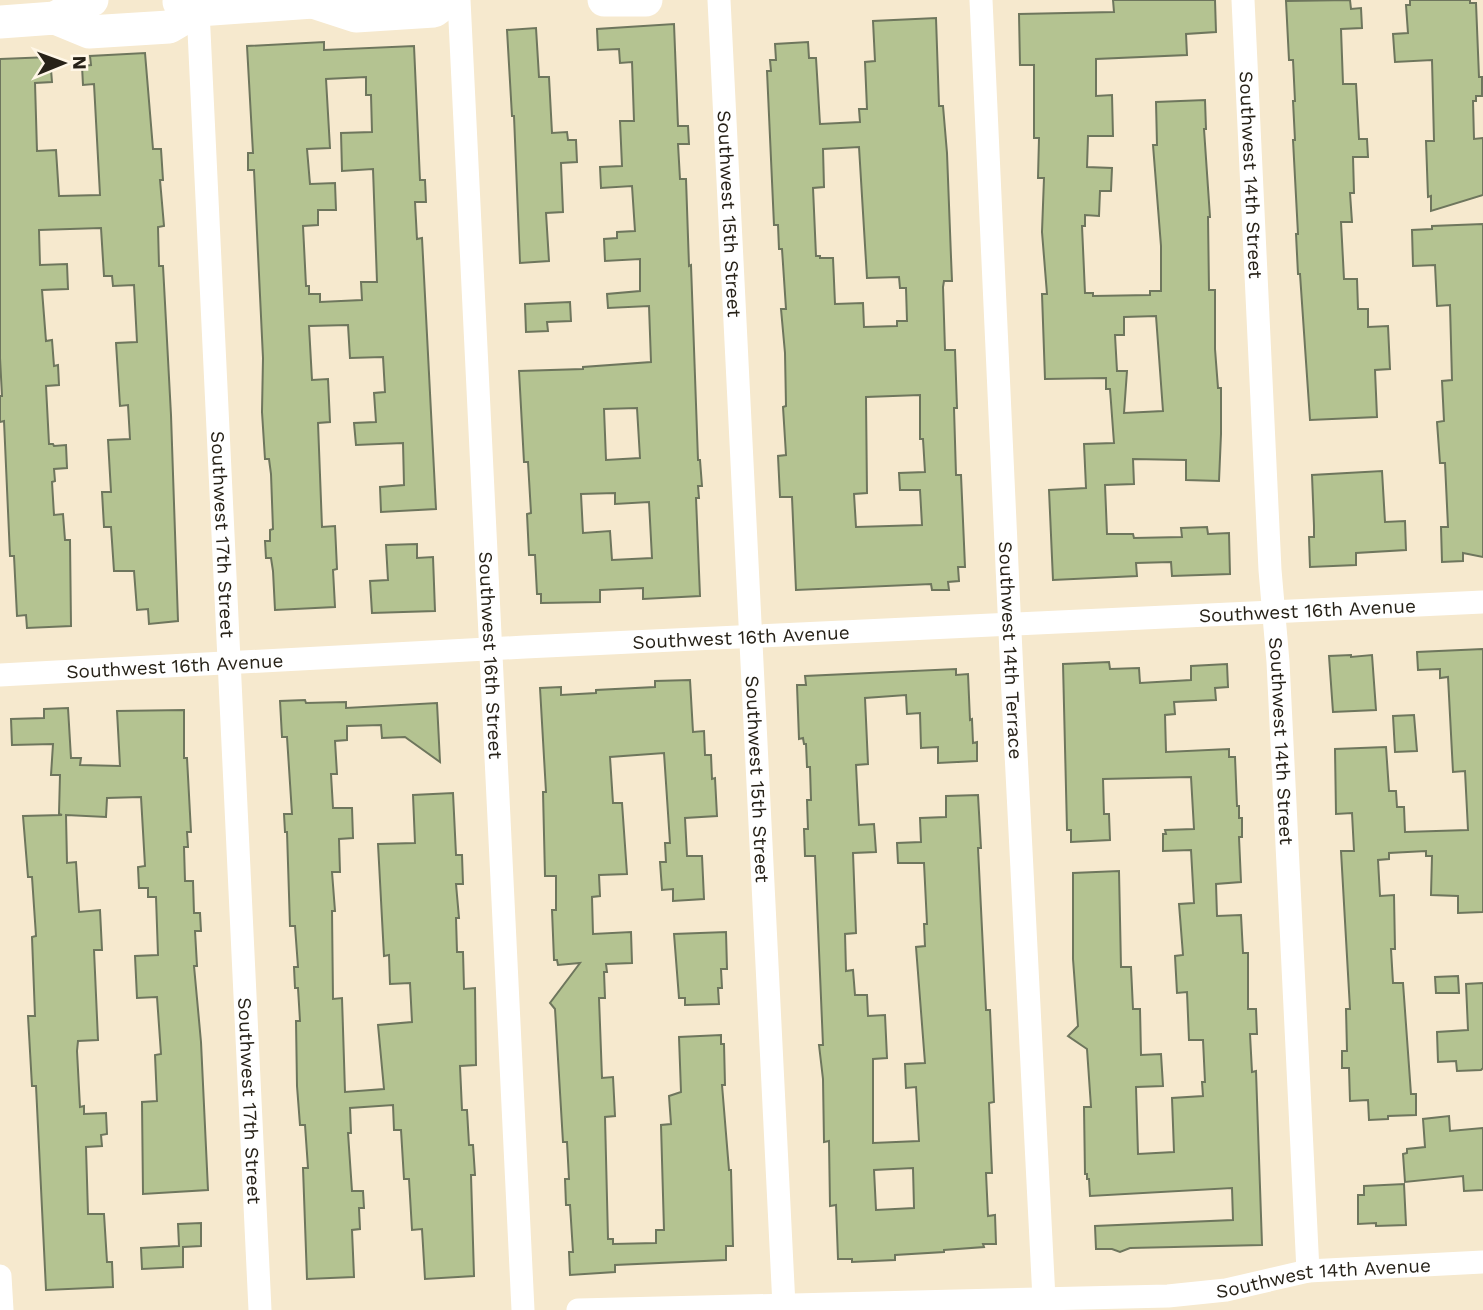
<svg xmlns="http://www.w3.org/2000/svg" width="1483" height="1310" font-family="'Work Sans',sans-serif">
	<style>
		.building { fill: #b4c391; stroke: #6e765d; stroke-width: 2; fill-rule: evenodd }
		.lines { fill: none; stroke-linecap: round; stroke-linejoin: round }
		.minor { stroke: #fff; stroke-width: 23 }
		.secondary { stroke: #fff; stroke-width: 33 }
		.labels { text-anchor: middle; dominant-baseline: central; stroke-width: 5; stroke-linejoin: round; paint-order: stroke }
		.street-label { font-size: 19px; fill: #272218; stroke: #fff7e7 }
	</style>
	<rect width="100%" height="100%" fill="#f6e9ce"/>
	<!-- building -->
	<g class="building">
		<path d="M1113,0H1215L1216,32L1186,34L1187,55L1096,59V96L1112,95L1113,136H1088L1087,167L1112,168L1111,191H1100L1099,216L1085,215V226H1082L1085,293H1093V296L1150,295V291H1161V246L1153,145H1157L1156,102L1205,100L1206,129H1204L1210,217H1208L1209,290H1215V349L1218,388H1221V434L1219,481L1186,480V460L1133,459L1134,484L1105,485L1107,534H1133L1134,538L1182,537L1181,528L1207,527L1208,534L1229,533L1230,574L1172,576L1171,562L1136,563L1137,576L1053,580L1049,490L1086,488L1084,444L1114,443L1110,389H1106V378L1045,379L1042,294H1047L1042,232L1044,178H1038L1039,138H1034V65H1020L1019,14L1114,12ZM1156,316L1163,411L1124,413L1127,371H1117L1115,335H1124V317Z"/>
		<polygon points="1350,0 1351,9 1361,8 1362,28 1341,29 1343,84 1356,84 1359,139 1367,139 1368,157 1353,157 1354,193 1350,193 1352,222 1341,222 1344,279 1357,279 1358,309 1368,309 1368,327 1388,326 1390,369 1375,370 1377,417 1310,420 1300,274 1298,274 1296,234 1298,234 1293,140 1295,140 1293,101 1295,101 1293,60 1289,60 1286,1"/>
		<polygon points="1410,0 1470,0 1470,3 1476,3 1479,77 1482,77 1482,96 1476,96 1476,101 1473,101 1474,139 1483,138 1483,195 1431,211 1431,196 1428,197 1426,141 1434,141 1432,60 1395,62 1393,34 1408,33 1406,5 1410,5"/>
		<path d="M936,18L939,106H943L947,153L951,257L952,281H944L943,287L945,350H955L957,408H954L956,475H961L965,567H958L959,581L948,582L949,590H932L931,584L796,590L792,497H780L778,456L786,455L783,407L786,406L785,353L781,309H786L782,249H779L778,225H774L767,71H771L770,60H776L775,44L808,42L809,58H816L820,124L860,122L859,109H867L865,62L875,61L873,21ZM859,147L867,278L899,277L900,288H906L907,321H897V326L864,327L863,303L835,304L833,258H820V256H816L813,188L824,187L823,149ZM920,395V439H923L925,472L899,473L900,490H920L922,525L856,527L854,494L867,493L866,397Z"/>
		<path d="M674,24L678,126H688L689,144H678L680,179H686L689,266L691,265L698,460H700L702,486H698L699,498H696L700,596L643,599V588L600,590V602L541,603V594H537L535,555H529L527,514L531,513L528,462H524L519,371L583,369V367L651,362L649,306L608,308L607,294L640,291V259L605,261L604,239L617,238V232L635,231L632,186L601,188L600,167L622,166L620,121H634L632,62L620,63L619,49L598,50L597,29ZM637,408L640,458L606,460L604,409ZM615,493V504L649,502L652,558L612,560L610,531L583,533L581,494Z"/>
		<polygon points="536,28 539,77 549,77 552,133 567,132 568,140 576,140 577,162 561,163 563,212 546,213 549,261 520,263 514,116 512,116 507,30"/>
		<path d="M324,42V50L414,46L420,180H425L426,202H415L417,239L422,238L436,509L381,512L380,487L404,485L403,443L356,445L354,423L376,422L374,393L385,392L383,357L350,358L348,325L309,326L312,380L328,379L330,422L318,423L322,527L335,526L337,569L333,570L335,607L275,610L273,571L271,558H266L265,541H270V530L273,529L271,474L269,459H265L262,412L263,358L254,170H248V153H253L247,46ZM366,77V95H371L372,132L341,133L342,171L373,169L377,282H361L362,300L320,302V294H309V286H306L303,226L318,225V210H336L335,183L310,184L307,149L330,148L326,79Z"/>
		<polygon points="145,53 153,149 161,149 163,180 160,180 164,226 158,227 159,266 163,266 171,415 178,621 149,624 148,609 137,610 134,571 114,571 111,527 104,527 102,492 111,492 108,440 130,439 128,405 120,406 116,343 137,342 134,285 113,286 112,276 104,276 101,228 39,230 40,265 67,264 68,289 42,290 46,341 52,340 54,366 58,365 59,385 46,386 49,444 53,444 54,446 66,445 67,468 54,469 55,481 52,482 54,515 63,514 65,540 70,540 71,626 27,628 26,615 17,616 14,556 10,556 4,421 0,422 0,396 2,396 0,358 0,59 50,57 52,82 35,83 37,151 56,150 59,196 100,195 94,84 83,85 82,66 91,65 90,56"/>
		<polygon points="1483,224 1483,557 1463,553 1463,561 1442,562 1441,527 1448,527 1445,463 1440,463 1437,422 1444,421 1442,381 1452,380 1450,305 1437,306 1435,265 1413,266 1412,230 1432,229 1432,226"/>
		<polygon points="570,302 571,321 547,322 548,331 526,332 525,304"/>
		<polygon points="1382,471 1385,522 1405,521 1406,550 1356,553 1356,565 1310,567 1309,537 1314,537 1314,526 1312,475"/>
		<polygon points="417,544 417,558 433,557 435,611 372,613 370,581 388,580 386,545"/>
		<polygon points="1483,649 1483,912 1458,913 1458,896 1431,895 1432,856 1426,856 1426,851 1389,853 1389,859 1378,860 1380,896 1394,895 1395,949 1391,949 1393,983 1403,983 1411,1094 1416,1094 1416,1115 1388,1116 1388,1119 1369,1120 1368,1100 1350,1101 1349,1068 1342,1068 1342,1051 1347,1051 1346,1009 1350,1009 1341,851 1354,851 1352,813 1336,814 1335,749 1386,747 1389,791 1396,791 1397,807 1404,807 1405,832 1468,830 1465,771 1453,772 1448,677 1440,678 1440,669 1418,670 1417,652"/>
		<polygon points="1351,655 1351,657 1372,655 1376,710 1333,712 1329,656"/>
		<polygon points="1109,662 1110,669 1139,668 1140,683 1191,680 1191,666 1227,664 1228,687 1215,688 1216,700 1174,702 1175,714 1165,715 1166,752 1229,749 1229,757 1235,757 1237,806 1239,806 1239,818 1242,818 1242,837 1239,837 1241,882 1216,884 1217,916 1241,915 1243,953 1248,953 1248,1009 1256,1009 1257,1034 1250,1034 1252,1072 1256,1071 1262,1245 1130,1248 1120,1252 1112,1249 1096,1249 1095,1226 1233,1220 1232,1188 1090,1196 1089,1179 1087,1179 1087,1174 1085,1174 1084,1107 1091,1107 1087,1049 1068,1036 1078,1026 1073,959 1073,873 1119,871 1121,967 1131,967 1133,1009 1140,1009 1141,1055 1161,1054 1163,1086 1136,1087 1138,1154 1174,1152 1172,1098 1203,1096 1202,1082 1205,1082 1203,1040 1189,1040 1187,992 1177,993 1175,956 1183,955 1179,904 1194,903 1191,850 1163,851 1163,834 1166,834 1165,830 1194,829 1191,777 1103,779 1104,814 1109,814 1110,840 1071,842 1071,830 1067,830 1063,664"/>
		<path d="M956,669V675L968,674L970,720L972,719L973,743L977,742V761L938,763V747L921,748L920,713L907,714L906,695L865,698L868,764L856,765L859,825L874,824L876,852L853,853L856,933L845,934L846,971L853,970L855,995H867L868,1016L885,1015L887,1058L873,1059V1143L919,1141L916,1087L906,1088L905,1064L925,1063L916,947L925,946L924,924H927L924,863H898L897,843L921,842L920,818L946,817V796L978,795L981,848H978L986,1010H990L994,1102L989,1103L992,1173H986L988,1216L995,1215L996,1244H983L984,1247L944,1250V1252L895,1255V1260L852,1262V1259H838L836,1205L830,1206L829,1141L824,1142L823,1079L819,1045H823L815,856H805L804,829H808L807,800H811L810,767H807L806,744H804L803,738L799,739L797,685H806L805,676ZM913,1168L914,1208L876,1210L874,1170Z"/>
		<polygon points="690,680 693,732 704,731 705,755 711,755 712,779 715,778 717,816 685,818 687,856 702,856 704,899 673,901 673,889 662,890 660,862 666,862 665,843 670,843 664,753 610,757 613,803 622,803 627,874 599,875 600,896 592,897 593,934 631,932 632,963 606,964 607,972 604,972 605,998 599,998 602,1078 613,1077 615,1116 605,1117 608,1239 613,1239 613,1244 656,1243 656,1230 664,1230 661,1125 671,1124 669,1096 681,1092 679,1037 721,1035 721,1044 724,1044 725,1085 722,1085 729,1170 731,1170 733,1246 726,1246 726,1260 615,1265 615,1272 570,1275 569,1252 573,1252 570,1205 566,1205 565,1179 569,1179 567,1142 563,1142 555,1009 550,1003 580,963 558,965 557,960 554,960 552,910 556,910 556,876 545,876 543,792 546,792 540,688 561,687 561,695 596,693 596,690 655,687 655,681"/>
		<polygon points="305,700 306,703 346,702 346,708 437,703 440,762 405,737 382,738 381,725 347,726 347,740 335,741 337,774 331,774 333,808 352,808 353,838 339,839 340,872 332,872 335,911 332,911 333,999 342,998 345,1092 384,1089 378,1025 412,1022 410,983 390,984 389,955 384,956 378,844 415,843 413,795 453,793 456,855 462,855 463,884 456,884 459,918 456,918 457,952 463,952 464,989 475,988 476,1065 460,1066 462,1110 467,1110 469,1145 473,1145 475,1175 471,1175 474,1276 425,1279 422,1229 412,1230 409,1179 404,1179 401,1130 394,1130 393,1105 350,1108 351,1133 348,1133 352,1191 363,1191 364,1208 359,1208 360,1229 352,1230 354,1277 307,1279 303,1168 308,1168 305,1125 300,1125 297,1086 296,1021 300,1021 298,988 295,988 294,967 298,967 295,926 290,926 287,832 285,832 284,814 292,814 287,737 282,737 280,701"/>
		<polygon points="68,708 71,758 81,758 80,765 120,766 117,711 184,710 184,758 187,758 191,832 187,832 188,847 184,847 185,881 193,881 194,913 200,913 201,931 195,931 197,966 194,966 201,1042 208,1190 143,1194 142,1102 157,1101 155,1055 161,1054 157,997 137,998 135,956 158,955 156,897 148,897 148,888 139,888 138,867 145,866 141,797 107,798 106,817 66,815 67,863 76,862 79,912 100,910 102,950 94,950 98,1040 78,1041 77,1051 80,1107 84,1106 84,1114 106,1113 107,1134 101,1135 102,1146 86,1147 88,1214 104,1214 107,1262 112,1262 113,1287 46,1290 36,1086 32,1086 28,1016 35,1016 32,937 36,936 32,877 28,877 23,816 62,815 59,814 60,775 51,775 53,744 12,745 11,719 44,718 44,709"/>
		<polygon points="1414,715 1417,751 1395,752 1393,716"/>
		<polygon points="726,932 727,969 721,969 722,988 718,988 719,1004 685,1005 685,998 679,998 674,934"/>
		<polygon points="1458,976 1459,993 1436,993 1435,977"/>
		<polygon points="1483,983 1483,1068 1481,1070 1457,1071 1456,1061 1438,1062 1437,1032 1468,1030 1466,984"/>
		<polygon points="1449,1116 1450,1131 1483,1128 1483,1190 1464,1191 1463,1176 1405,1182 1403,1154 1407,1153 1407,1149 1425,1147 1423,1119"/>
		<polygon points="1404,1184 1406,1225 1376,1226 1376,1223 1358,1224 1358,1195 1364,1195 1364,1186"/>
		<polygon points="201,1223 201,1246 183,1247 183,1267 142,1269 141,1248 179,1246 178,1224"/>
	</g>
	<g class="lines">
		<!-- minor -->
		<g class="minor">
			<path id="s1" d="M459,0L523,1310"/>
			<path id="s2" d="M719,0L784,1306"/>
			<path id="s3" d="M981,0L1012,675L1044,1299"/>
			<path id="s4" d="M1243,0L1270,570L1278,662L1308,1271"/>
			<path id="s5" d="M198,10L260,1310"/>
			<path id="s6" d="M0,675L525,647L1483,602"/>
			<polyline points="0,1276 2,1310"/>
			<path id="s7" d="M578,1310L1168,1296L1226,1290L1308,1271L1483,1262"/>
		</g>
		<!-- secondary -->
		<g class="secondary">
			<polyline points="604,0 646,0"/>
			<polyline points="179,2 198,10 313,2 318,0"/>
			<polyline points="313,2 356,16 434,11 449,0"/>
			<polyline points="55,18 86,0 92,0"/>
			<polyline points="0,22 55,18 89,32 169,27 198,10"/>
		</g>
	</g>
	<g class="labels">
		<!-- street labels -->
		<g class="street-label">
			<text stroke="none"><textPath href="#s4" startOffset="175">Southwest 14th Street</textPath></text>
			<text stroke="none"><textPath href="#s2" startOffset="214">Southwest 15th Street</textPath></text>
			<text stroke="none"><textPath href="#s5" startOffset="525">Southwest 17th Street</textPath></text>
			<text stroke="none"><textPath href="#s6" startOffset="1309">Southwest 16th Avenue</textPath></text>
			<text stroke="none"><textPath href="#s6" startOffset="742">Southwest 16th Avenue</textPath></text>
			<text stroke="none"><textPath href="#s3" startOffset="651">Southwest 14th Terrace</textPath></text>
			<text stroke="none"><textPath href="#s1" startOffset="656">Southwest 16th Street</textPath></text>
			<text stroke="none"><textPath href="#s6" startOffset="175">Southwest 16th Avenue</textPath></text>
			<text stroke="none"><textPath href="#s4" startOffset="742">Southwest 14th Street</textPath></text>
			<text stroke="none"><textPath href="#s2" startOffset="780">Southwest 15th Street</textPath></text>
			<text stroke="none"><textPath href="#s5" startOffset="1092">Southwest 17th Street</textPath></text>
			<text stroke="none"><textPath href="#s7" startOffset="747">Southwest 14th Avenue</textPath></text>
		</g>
	</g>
	<!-- north arrow -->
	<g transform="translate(63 63) rotate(89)" stroke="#fff7e7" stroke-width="5" paint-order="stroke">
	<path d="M0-5L12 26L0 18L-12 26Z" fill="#272218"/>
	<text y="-10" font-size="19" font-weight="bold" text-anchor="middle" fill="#272218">N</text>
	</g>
</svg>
